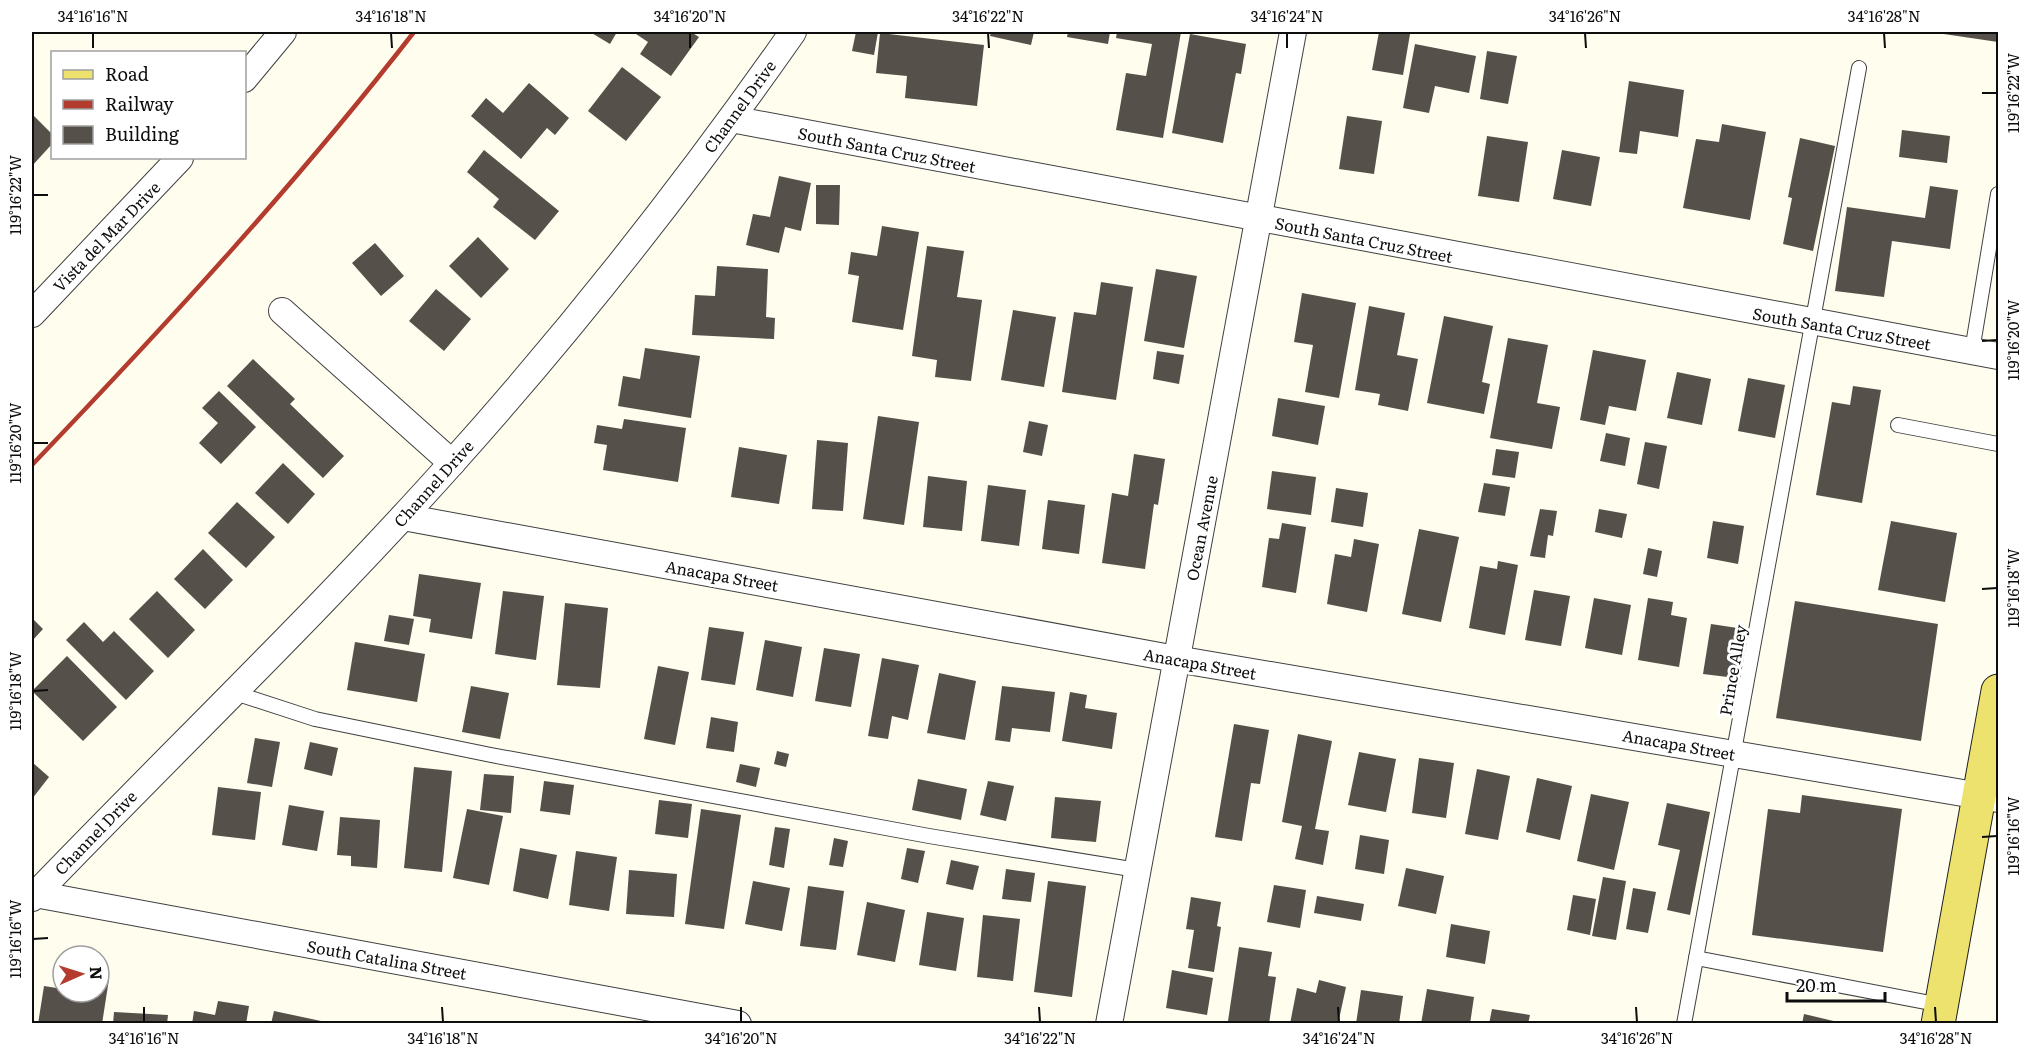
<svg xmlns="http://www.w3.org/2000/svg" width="2030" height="1055" font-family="Literata,serif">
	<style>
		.building { fill: #55504a }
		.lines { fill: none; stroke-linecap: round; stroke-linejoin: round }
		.service-casing { stroke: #404040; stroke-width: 16 }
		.minor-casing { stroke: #404040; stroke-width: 28 }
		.primary-casing { stroke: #1e1e1e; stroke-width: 35 }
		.service { stroke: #fff; stroke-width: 14 }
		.minor { stroke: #fff; stroke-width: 26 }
		.primary { stroke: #eee26e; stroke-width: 33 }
		.rail { stroke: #b33c2f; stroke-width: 4.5 }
		.ticks { fill: none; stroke: #0d0d0d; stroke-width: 2 }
		.labels { text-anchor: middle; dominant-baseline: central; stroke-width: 6; stroke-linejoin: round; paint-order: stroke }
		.street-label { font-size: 16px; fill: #0d0d0d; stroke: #fff }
		.neatline { fill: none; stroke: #0d0d0d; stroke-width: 2 }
		.ticks-label { font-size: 15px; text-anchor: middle; fill: #0d0d0d }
	</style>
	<rect width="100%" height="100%" fill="#fefdee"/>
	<!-- building -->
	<g class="building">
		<polygon points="590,32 617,32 610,44"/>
		<polygon points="633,32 691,32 699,37 671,76 640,54 648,42"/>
		<polygon points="856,32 878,32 874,55 852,51"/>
		<polygon points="991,32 1034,32 1031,45 990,36"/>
		<polygon points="1068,32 1110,32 1108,44 1067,37"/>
		<polygon points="1117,32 1181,32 1163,138 1116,130 1126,73 1146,76 1152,44 1116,38"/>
		<polygon points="1379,32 1410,34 1403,75 1372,70"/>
		<polygon points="1937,32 1998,32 1998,42 1937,33"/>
		<polygon points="880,33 984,45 977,106 905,98 907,76 876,73"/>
		<polygon points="1190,34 1246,44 1241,74 1236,73 1223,143 1172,133"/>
		<polygon points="1415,44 1476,56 1469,93 1435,86 1429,113 1403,108"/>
		<polygon points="1487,51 1517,56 1508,104 1480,99"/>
		<polygon points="622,67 661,97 626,141 588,111"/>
		<polygon points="1629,81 1684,90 1678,137 1640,131 1637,154 1619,152"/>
		<polygon points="529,83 569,118 555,135 547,128 521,159 471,116 486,98 503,113"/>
		<polygon points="32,114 52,134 52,144 32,166"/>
		<polygon points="1347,116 1382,121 1374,174 1339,169"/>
		<polygon points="1722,124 1766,132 1750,220 1683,208 1696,139 1719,142"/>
		<polygon points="1902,130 1950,136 1947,163 1899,157"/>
		<polygon points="1487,136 1528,142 1519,202 1478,196"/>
		<polygon points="1800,138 1835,146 1813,251 1783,244 1792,198 1788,197"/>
		<polygon points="484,150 559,211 535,240 493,207 499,199 467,172"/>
		<polygon points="1562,150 1600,157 1591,206 1553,199"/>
		<polygon points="779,176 811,183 801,231 785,227 779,253 746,245 753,214 770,217"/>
		<polygon points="816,185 840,185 839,225 816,224"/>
		<polygon points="1930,186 1958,190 1950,249 1892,241 1884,297 1835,291 1847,207 1925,218"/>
		<polygon points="882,226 919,232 903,330 852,322 859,276 848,274 851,252 877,256"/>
		<polygon points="478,237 509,269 481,298 449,266"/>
		<polygon points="375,243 404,276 381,296 352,263"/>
		<polygon points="927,246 964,251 957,297 982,300 971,381 935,377 937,360 912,356"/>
		<polygon points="717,266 768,269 766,317 775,318 774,339 692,335 695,295 715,296"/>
		<polygon points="1156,269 1197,276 1184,348 1144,341"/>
		<polygon points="1101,282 1133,287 1116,400 1062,392 1074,312 1096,315"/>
		<polygon points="436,289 471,319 444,351 409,321"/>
		<polygon points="1302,293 1356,303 1339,398 1305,392 1313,345 1294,342"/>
		<polygon points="1369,306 1405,313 1397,355 1418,359 1408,411 1378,405 1380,394 1355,390"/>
		<polygon points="1013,310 1056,317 1044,387 1001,380"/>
		<polygon points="1444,316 1493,326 1482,382 1490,384 1484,414 1427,403"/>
		<polygon points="1508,338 1548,345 1537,403 1560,407 1552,449 1490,438"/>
		<polygon points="645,348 700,356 691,418 618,406 623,376 640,379"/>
		<polygon points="1593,350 1646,360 1636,411 1609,406 1605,425 1580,420"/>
		<polygon points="1157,351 1184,355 1179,384 1153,379"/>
		<polygon points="253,359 295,399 290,404 344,456 323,478 227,386"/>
		<polygon points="1677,372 1711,379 1702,425 1667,418"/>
		<polygon points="1748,378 1785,385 1775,438 1738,431"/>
		<polygon points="1853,386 1881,390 1862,503 1816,495 1832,402 1850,405"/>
		<polygon points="219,391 256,427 221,464 199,443 218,423 202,408"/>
		<polygon points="1278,398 1325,406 1318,445 1272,436"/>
		<polygon points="878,416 919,422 904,525 863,519"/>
		<polygon points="624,419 686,428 678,482 603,470 607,445 594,443 597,425 622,429"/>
		<polygon points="1029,421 1048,425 1042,456 1023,452"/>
		<polygon points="1606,433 1630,438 1625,466 1600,461"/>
		<polygon points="817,440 848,443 843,511 812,509"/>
		<polygon points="1645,442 1667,446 1659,489 1637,484"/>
		<polygon points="739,447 787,455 779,504 731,497"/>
		<polygon points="1496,449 1519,452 1515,478 1492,475"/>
		<polygon points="1134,454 1165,459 1158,505 1154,504 1145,569 1102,563 1112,493 1128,496"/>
		<polygon points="283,463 315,494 288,524 255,493"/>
		<polygon points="1272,471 1316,477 1311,515 1267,509"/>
		<polygon points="928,476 967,481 962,531 923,527"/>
		<polygon points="1484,483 1510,487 1505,516 1478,512"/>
		<polygon points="988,485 1026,490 1019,546 981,541"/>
		<polygon points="1336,488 1368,493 1363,527 1331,522"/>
		<polygon points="1048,500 1085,505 1079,554 1042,549"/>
		<polygon points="237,502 275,537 246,568 208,533"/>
		<polygon points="1540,509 1557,511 1553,536 1548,535 1545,558 1530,556"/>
		<polygon points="1599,509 1627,514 1622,538 1595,532"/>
		<polygon points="1713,521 1744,526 1738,564 1707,558"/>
		<polygon points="1891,521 1957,533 1945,602 1878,590"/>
		<polygon points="1282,523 1306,527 1296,593 1262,587 1269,538 1279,539"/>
		<polygon points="1419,529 1459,537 1441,622 1402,614"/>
		<polygon points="1354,539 1379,544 1367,612 1327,604 1335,554 1351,557"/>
		<polygon points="1648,548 1662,551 1657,577 1643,574"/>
		<polygon points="203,549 233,580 205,609 174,579"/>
		<polygon points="1498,561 1518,565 1505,635 1469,628 1480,566 1497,569"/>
		<polygon points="419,574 481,583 472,639 429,632 431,619 413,616"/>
		<polygon points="1534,590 1570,596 1561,646 1525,640"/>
		<polygon points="157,591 195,630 168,658 129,619"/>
		<polygon points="503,591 544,596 536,660 495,654"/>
		<polygon points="1594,598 1631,605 1622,655 1585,648"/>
		<polygon points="1648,598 1673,602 1671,615 1687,618 1679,667 1638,660"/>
		<polygon points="1795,601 1938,624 1921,741 1776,718"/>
		<polygon points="565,603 608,608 600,688 557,685"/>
		<polygon points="389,615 414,619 409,645 384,641"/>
		<polygon points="32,618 43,629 32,641"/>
		<polygon points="84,622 103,642 114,631 154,671 126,700 66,640"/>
		<polygon points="1711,624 1744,629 1736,678 1703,674"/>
		<polygon points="709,627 744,632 735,685 701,680"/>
		<polygon points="765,640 802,647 793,697 756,690"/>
		<polygon points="355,642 425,654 417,702 347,690"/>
		<polygon points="824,648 860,654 851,707 815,701"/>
		<polygon points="67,656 117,707 83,741 32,691"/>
		<polygon points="882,658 919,665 908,720 892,716 888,739 868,736"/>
		<polygon points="658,666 689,672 675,745 644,739"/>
		<polygon points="939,673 976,681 965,740 927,733"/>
		<polygon points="471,686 509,693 500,739 462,732"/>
		<polygon points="1002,686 1055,692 1050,732 1012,728 1010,742 995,740"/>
		<polygon points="1070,692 1087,695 1085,708 1117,713 1112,749 1062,741"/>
		<polygon points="711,717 738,722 734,752 706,748"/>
		<polygon points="1234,724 1269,730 1260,784 1251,783 1242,841 1215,837"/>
		<polygon points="1298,734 1332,741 1315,829 1329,831 1323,865 1295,859 1302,826 1282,822"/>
		<polygon points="255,738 280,742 272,787 247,783"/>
		<polygon points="310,742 338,748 332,776 304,769"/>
		<polygon points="777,751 789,754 786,767 774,764"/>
		<polygon points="1359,752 1396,759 1386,812 1348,805"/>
		<polygon points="1419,758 1454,763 1446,818 1412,813"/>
		<polygon points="32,762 49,777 32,799"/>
		<polygon points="740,764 760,768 756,787 736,782"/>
		<polygon points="414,767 452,771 442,872 404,868"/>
		<polygon points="1477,769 1510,776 1498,840 1465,834"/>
		<polygon points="484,774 514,776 511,813 480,810"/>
		<polygon points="1537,778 1572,786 1560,840 1526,832"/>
		<polygon points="918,779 967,789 961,820 912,810"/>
		<polygon points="544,781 574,785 570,815 540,811"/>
		<polygon points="988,781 1014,786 1006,821 980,815"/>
		<polygon points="218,787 261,792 255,840 212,835"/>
		<polygon points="1591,794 1629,802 1614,870 1577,861"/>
		<polygon points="1802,795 1902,809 1883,952 1752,935 1768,809 1800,813"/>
		<polygon points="1055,797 1101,801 1096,842 1051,838"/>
		<polygon points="659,800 692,804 688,838 655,834"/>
		<polygon points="1667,803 1710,812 1690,915 1667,910 1680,850 1658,845"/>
		<polygon points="289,805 324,811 317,851 282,845"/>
		<polygon points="467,809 503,816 489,885 453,878"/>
		<polygon points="701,809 741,815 724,929 685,924"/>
		<polygon points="340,817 380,820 377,868 351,866 351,856 337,855"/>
		<polygon points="775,827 790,829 784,868 769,865"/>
		<polygon points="1360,835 1389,840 1384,874 1355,869"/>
		<polygon points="834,838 848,841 843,867 829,865"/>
		<polygon points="520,848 557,855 548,899 513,891"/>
		<polygon points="907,848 925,851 918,883 901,879"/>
		<polygon points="576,851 617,857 609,911 569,905"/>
		<polygon points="951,860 979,866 973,890 946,884"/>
		<polygon points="1406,868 1444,876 1436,914 1398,906"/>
		<polygon points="1006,869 1035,873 1031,902 1002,899"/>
		<polygon points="629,870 677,874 674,917 626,914"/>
		<polygon points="1603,877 1626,881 1616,940 1592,936"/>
		<polygon points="753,881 790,888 782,931 745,924"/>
		<polygon points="1048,881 1086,886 1072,997 1034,992"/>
		<polygon points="1274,885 1306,890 1300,928 1267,922"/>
		<polygon points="808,886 844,891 836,950 800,946"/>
		<polygon points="1633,888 1656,892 1648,933 1626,929"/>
		<polygon points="1573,895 1596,899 1590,935 1567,930"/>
		<polygon points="1317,896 1364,904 1361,921 1314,913"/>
		<polygon points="1191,897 1221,902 1217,926 1221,927 1214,972 1188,968 1194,930 1186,929"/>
		<polygon points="867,902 905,910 895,962 857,955"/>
		<polygon points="927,912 964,918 956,971 919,965"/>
		<polygon points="983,915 1020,919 1013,981 977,977"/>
		<polygon points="1451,924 1490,931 1485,964 1446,957"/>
		<polygon points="1239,947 1272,952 1268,976 1276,977 1269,1024 1228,1021"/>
		<polygon points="1172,970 1213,978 1207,1015 1166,1008"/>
		<polygon points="99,978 109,979 102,1024 38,1024 44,986 63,989 63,992 99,992"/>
		<polygon points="1319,980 1346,987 1338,1024 1290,1024 1297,988 1316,993"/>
		<polygon points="1427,989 1474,997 1470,1024 1421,1024"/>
		<polygon points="1361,990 1403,996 1399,1024 1356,1024"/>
		<polygon points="218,1001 249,1006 246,1024 192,1024 194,1011 215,1015"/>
		<polygon points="1492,1009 1530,1015 1528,1024 1489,1024"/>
		<polygon points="274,1011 321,1021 321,1024 271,1024"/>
		<polygon points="114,1012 168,1015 167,1024 113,1024"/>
		<polygon points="1804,1014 1842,1023 1842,1024 1802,1024"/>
	</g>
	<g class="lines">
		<!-- service casing -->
		<g class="service-casing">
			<g id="service">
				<polyline points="1972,351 1998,194"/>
				<polyline points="1898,425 1998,444"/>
				<polyline points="232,692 315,719 491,755 929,836 1137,870"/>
				<polyline points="1696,958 1941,1005"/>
				<polyline points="1684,1024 1859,68"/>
			</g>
		</g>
		<!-- minor casing -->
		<g class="minor-casing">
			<g id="minor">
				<polyline points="244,79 283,32"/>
				<polyline points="731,119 1998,356"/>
				<polyline points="282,311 452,463"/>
				<polyline points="32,314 180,158"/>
				<polyline points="403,517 1176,659 1998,799"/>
				<polyline points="35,894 738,1024"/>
				<path d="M32,898C171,753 317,614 451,464C574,327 688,182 793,32"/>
				<polyline points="1109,1024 1293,32"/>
			</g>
		</g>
		<!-- primary casing -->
		<g class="primary-casing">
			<polyline id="primary" points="1938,1024 1998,691"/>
		</g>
		<!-- service -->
		<use href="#service" class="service"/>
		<!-- minor -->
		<use href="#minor" class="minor"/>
		<!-- primary -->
		<use href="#primary" class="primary"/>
		<!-- rail -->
		<path class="rail" d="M32,465C165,326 296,184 414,32"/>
	</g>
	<!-- ticks -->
	<path class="ticks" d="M93,33V48M391,33L392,48M690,33V48M988,33L989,48M1287,33V48M1585,33L1586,48M1884,33L1885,48M1982,93H1997M33,195H48M1982,341L1997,340M33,443H48M1982,589L1997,588M33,691L48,690M1982,837L1997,836M33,939L48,938M144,1007V1022M442,1007L443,1022M741,1007V1022M1039,1007L1040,1022M1338,1007L1339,1022M1636,1007L1637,1022M1935,1007L1936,1022"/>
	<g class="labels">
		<!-- street labels -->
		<g class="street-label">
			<text transform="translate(739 106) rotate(-54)">Channel Drive</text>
			<text transform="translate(887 149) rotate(11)">South Santa Cruz Street</text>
			<text transform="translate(106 236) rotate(-46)">Vista del Mar Drive</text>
			<text transform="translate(1364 239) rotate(11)">South Santa Cruz Street</text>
			<text transform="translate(1842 328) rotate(10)">South Santa Cruz Street</text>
			<text transform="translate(433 483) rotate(-48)">Channel Drive</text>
			<text transform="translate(1201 528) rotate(-79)">Ocean Avenue</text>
			<text transform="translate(722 575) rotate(10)">Anacapa Street</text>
			<text transform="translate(1200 663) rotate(10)">Anacapa Street</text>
			<text transform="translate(1732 670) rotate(-80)">Prince Alley</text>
			<text transform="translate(1679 744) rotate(10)">Anacapa Street</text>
			<text transform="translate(95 832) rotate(-46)">Channel Drive</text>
			<text transform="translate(387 959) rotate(10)">South Catalina Street</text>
		</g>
	</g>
	<!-- border -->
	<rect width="2030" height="1055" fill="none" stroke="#ffffff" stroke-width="66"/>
	<!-- legend -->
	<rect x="51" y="51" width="195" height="108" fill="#ffffff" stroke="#9e9e9e" stroke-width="1.5"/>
	<rect x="63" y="70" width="30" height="9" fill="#eee26e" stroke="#9e9e9e" stroke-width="1.5"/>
	<text x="105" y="81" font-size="18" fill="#0d0d0d">Road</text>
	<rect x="63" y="100" width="30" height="9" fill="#b33c2f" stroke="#9e9e9e" stroke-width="1.5"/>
	<text x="105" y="111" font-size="18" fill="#0d0d0d">Railway</text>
	<rect x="63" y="126" width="30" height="18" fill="#55504a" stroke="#9e9e9e" stroke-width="1.5"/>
	<text x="105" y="141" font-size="18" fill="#0d0d0d">Building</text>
	<!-- north arrow -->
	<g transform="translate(81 974) rotate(87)"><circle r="28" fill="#ffffff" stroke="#9e9e9e" stroke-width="1.5"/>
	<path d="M0-4.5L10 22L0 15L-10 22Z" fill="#b33c2f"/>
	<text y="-9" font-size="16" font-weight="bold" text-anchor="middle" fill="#0d0d0d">N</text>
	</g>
	<!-- scale -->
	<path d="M1787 992v9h98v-9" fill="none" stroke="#0d0d0d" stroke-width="3"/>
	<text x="1796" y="992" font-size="18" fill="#0d0d0d" stroke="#ffffff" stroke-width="4.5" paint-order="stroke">20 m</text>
	<rect x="33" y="33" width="1964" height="989" class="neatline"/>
	<g class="ticks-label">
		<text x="93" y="22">34°16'16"N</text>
		<text x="391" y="22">34°16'18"N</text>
		<text x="690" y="22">34°16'20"N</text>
		<text x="988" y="22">34°16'22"N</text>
		<text x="1287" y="22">34°16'24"N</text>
		<text x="1585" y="22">34°16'26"N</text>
		<text x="1884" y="22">34°16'28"N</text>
		<text transform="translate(2014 93) rotate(-90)" y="5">119°16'22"W</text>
		<text transform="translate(16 195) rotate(-90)" y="5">119°16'22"W</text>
		<text transform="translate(2014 340) rotate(-90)" y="5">119°16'20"W</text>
		<text transform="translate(16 443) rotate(-90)" y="5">119°16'20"W</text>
		<text transform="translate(2014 588) rotate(-90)" y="5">119°16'18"W</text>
		<text transform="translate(16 691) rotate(-90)" y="5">119°16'18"W</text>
		<text transform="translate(2014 836) rotate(-90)" y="5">119°16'16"W</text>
		<text transform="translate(16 939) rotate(-90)" y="5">119°16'16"W</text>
		<text x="144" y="1044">34°16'16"N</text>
		<text x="443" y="1044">34°16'18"N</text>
		<text x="741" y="1044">34°16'20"N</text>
		<text x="1040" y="1044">34°16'22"N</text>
		<text x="1339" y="1044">34°16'24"N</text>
		<text x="1637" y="1044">34°16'26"N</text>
		<text x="1936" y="1044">34°16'28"N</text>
	</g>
</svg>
